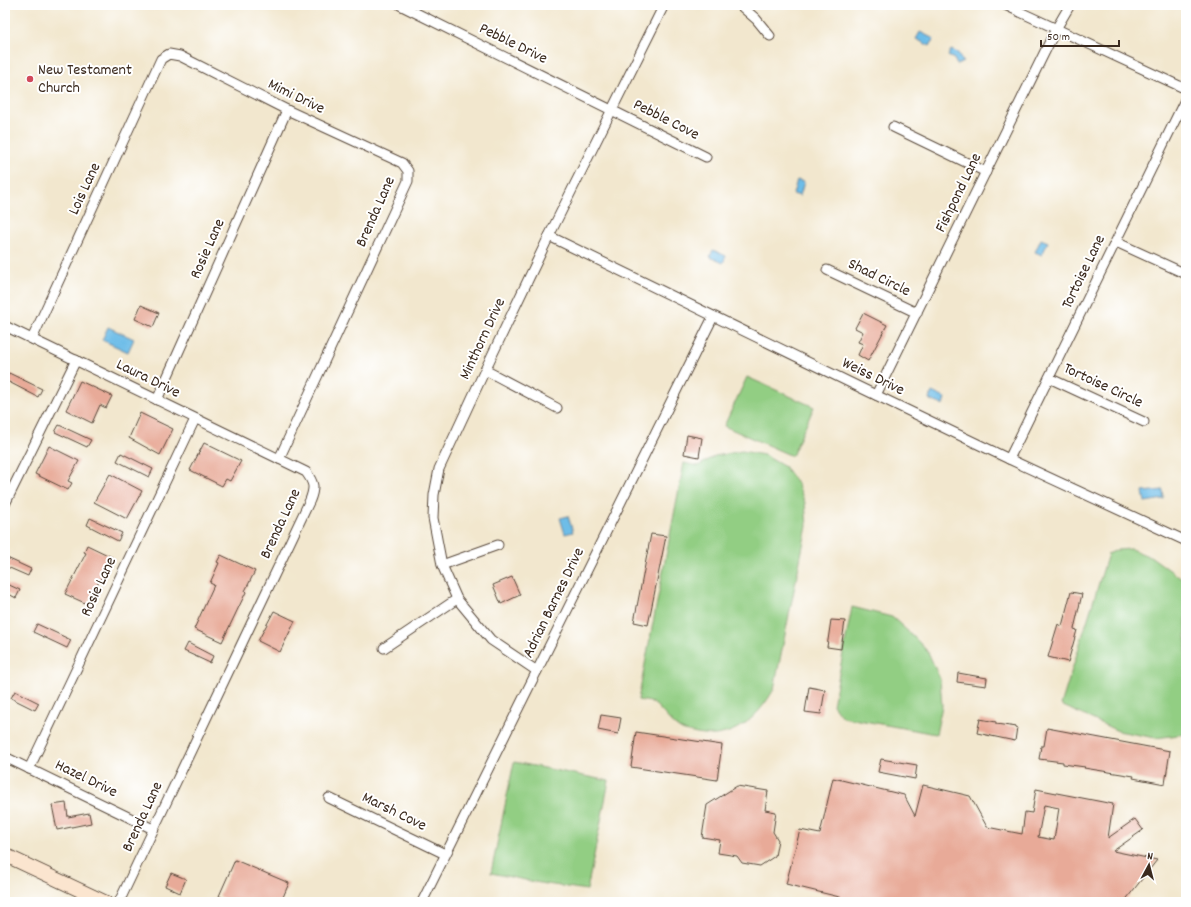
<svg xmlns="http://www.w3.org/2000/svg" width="1191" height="907" font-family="Dekko,sans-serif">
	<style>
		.green { fill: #92ce83; stroke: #667c50 }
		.water { fill: #6ebde8; stroke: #547483 }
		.building { fill: #e8aa98; fill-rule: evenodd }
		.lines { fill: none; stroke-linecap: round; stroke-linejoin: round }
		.street-casing { stroke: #564638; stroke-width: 11 }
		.secondary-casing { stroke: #564638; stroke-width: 15 }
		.street { stroke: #fff; stroke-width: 9 }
		.secondary { stroke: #fbe5cf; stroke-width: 13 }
		.poi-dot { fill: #d1495b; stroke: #fff; stroke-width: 1.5 }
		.labels { text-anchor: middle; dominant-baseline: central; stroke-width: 4; stroke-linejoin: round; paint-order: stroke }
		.street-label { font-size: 16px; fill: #3b2a1e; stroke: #fff }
		.poi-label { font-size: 16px; fill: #3b2a1e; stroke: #fff; text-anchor: start }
	</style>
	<rect width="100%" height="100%" fill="#fff"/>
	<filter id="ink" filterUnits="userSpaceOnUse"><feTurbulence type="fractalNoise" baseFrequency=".025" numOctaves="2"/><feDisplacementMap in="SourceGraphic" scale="8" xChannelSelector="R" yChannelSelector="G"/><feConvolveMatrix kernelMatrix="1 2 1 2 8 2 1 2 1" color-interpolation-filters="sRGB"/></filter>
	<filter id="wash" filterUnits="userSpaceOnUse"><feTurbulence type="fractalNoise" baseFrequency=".012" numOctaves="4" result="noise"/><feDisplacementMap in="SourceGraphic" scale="16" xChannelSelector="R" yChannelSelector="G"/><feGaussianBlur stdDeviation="0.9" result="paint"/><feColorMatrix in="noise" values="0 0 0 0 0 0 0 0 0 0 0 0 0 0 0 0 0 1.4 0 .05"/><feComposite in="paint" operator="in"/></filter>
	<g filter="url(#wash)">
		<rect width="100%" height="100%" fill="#f2e7ce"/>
		<!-- green -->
		<g class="green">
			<polygon points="747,377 814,407 792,456 724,426"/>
			<path d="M742,451L764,455L785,467L798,485L805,503L807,526L774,689C758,718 732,741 697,734C693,733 686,732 682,730C670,724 662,709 653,703C649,701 642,701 638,700L684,463L698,466L715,456Z"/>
			<polygon points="1131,549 1153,558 1186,582 1186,734 1156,738 1118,731 1061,705 1108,554 1117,550"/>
			<polygon points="852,607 892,617 913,636 928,652 940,679 942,706 936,734 842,717 833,705"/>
			<polygon points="514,762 609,781 587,890 540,883 491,873"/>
		</g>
		<!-- water -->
		<g class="water">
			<polygon points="920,32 934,39 930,46 916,39"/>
			<polygon points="951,50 958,53 963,62 957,65 954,59 948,56"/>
			<polygon points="797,180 804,182 800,196 793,194"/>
			<polygon points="1041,239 1048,242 1042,255 1035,252"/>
			<polygon points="713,250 726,256 723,263 710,257"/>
			<polygon points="108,327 134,339 128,352 102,340"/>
			<polygon points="932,392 945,398 943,405 930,400 929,399"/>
			<polygon points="1163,490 1164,499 1145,502 1143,492"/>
			<polygon points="568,516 573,532 565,534 560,518"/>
		</g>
		<g id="blocks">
			<!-- building -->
			<g class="building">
				<polygon points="141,305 159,313 153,327 135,319"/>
				<polygon points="863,313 887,325 868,361 858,355 863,344 858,342 863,332 855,328"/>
				<polygon points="9,373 42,389 38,397 5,380"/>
				<polygon points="80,381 112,396 106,408 100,405 92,423 66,410"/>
				<polygon points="140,413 173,429 160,455 129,438"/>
				<polygon points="59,425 91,440 87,447 55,432"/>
				<polygon points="687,435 702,438 699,457 684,454"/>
				<polygon points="204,443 241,461 230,481 226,479 222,486 190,470"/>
				<polygon points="49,446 79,461 68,481 72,483 68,490 35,474"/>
				<polygon points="121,453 153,469 149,477 117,461"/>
				<polygon points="110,474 142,491 127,519 94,502"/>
				<polygon points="90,518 122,533 118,541 87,525"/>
				<polygon points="651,534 666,536 648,625 634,622"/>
				<polygon points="87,545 112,557 87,604 65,594 86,553 84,552"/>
				<polygon points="221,555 255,571 245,591 246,592 222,642 194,629 214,585 210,583 219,563 217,562"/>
				<polygon points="5,557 31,569 28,576 5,566"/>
				<polygon points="512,577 520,595 501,604 493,585"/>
				<polygon points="5,583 20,590 16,598 5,592"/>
				<polygon points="1071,592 1082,594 1074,629 1077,630 1068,662 1048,657 1058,624 1062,626"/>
				<polygon points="274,611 295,621 280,652 258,641"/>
				<polygon points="831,620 845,621 841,649 827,647"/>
				<polygon points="37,624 71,640 67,648 33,632"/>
				<polygon points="188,643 213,656 210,663 184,651"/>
				<polygon points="958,673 987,678 986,686 957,682"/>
				<polygon points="809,687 825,690 821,714 805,712"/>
				<polygon points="15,691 39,703 35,710 11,698"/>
				<polygon points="601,715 621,718 618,734 598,730"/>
				<polygon points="980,719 996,722 996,724 1017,727 1015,741 977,733"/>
				<polygon points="1047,728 1170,751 1165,784 1133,778 1134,776 1084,768 1085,767 1063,764 1063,762 1039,759 1041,746 1044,746"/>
				<polygon points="636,732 722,745 717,780 631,767"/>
				<polygon points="881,759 917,765 915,779 878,772"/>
				<path d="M833,778L904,795L915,816L923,785L970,796L987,827L1022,834L1025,812L1032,813L1036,789L1113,804L1108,838L1135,819L1143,830L1113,851L1157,860L1124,902H860L786,884L800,830L820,834ZM1044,805L1059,808L1054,840L1038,837Z"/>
				<polygon points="737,786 768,791 765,810 776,812 773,832 778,840 775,856 760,866 742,863 737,856 718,853 720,840 702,837 707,805"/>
				<polygon points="66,803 68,817 89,813 91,823 57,830 52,805"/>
				<polygon points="235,860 289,883 281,902 232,902 219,896"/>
				<polygon points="171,873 186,879 180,893 165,886"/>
			</g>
		</g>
	</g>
	<g filter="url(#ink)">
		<use href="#blocks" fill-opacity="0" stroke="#564638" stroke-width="1"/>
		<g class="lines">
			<!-- street casing -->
			<g class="street-casing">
				<g id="street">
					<polyline points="400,5 706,157"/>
					<polyline points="740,5 756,19 770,36"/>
					<polyline points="1005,5 1186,89"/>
					<polyline points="893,127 986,172"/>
					<polyline points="549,236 857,386 1009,459 1186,541"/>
					<polyline points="1116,242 1186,274"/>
					<polyline points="827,270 917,313"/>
					<path d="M5,326L306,472C314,483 315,487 310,500L119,902"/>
					<polyline points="32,339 161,59 169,54 180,56 287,110 402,163 408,171 408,181 279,459"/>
					<polyline points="485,370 557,408"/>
					<polyline points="1049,378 1144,422"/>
					<polyline points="876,395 1056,29 1070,5"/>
					<polyline points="157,400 287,110"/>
					<polyline points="1009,459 1186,98"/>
					<polyline points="5,504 76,360"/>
					<polyline points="442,565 498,545"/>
					<polyline points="384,648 457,599"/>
					<polyline points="537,671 491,640 457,599 442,565 433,518 434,495 439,469 485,370 549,236 664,5"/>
					<polyline points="5,757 153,829"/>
					<polyline points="29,769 195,419"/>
					<polyline points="329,798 445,854"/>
					<polyline points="422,902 713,317"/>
				</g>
			</g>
			<!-- secondary casing -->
			<g class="secondary-casing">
				<polyline id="secondary" points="5,855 105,902"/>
			</g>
			<!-- street -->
			<use href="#street" class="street"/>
			<!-- secondary -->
			<use href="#secondary" class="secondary"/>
		</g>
	</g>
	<!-- markers -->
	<circle class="poi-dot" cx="30" cy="79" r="4"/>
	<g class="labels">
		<!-- street labels -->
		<g class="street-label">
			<text transform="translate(513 44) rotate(26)">Pebble Drive</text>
			<text transform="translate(296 97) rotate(26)">Mimi Drive</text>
			<text transform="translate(666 120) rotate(27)">Pebble Cove</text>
			<text transform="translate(85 189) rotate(-65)">Lois Lane</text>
			<text transform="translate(959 193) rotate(-64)">Fishpond Lane</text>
			<text transform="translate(376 212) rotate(-66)">Brenda Lane</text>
			<text transform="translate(208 249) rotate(-66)">Rosie Lane</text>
			<text transform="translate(1084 272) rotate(-64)">Tortoise Lane</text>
			<text transform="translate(879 278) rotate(26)">Shad Circle</text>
			<text transform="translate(483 339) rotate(-65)">Minthorn Drive</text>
			<text transform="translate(873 377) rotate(26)">Weiss Drive</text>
			<text transform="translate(148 379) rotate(26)">Laura Drive</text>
			<text transform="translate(1103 386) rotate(25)">Tortoise Circle</text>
			<text transform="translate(281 524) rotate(-65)">Brenda Lane</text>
			<text transform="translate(99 587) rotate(-65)">Rosie Lane</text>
			<text transform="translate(554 603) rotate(-64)">Adrian Barnes Drive</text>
			<text transform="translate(86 779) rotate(26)">Hazel Drive</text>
			<text transform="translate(394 812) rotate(26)">Marsh Cove</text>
			<text transform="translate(143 817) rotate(-65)">Brenda Lane</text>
		</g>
		<!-- poi labels -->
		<g class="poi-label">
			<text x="38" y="70">New Testament<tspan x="38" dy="18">Church</tspan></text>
		</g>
	</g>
	<!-- margin -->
	<rect width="1191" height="907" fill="none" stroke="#fff" stroke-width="20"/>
	<!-- north arrow -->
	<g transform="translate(1149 865) rotate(7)" stroke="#ffffff" stroke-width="3" paint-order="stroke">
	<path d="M0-3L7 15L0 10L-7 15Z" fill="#3b2a1e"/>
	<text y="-6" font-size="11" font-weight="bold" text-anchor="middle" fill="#3b2a1e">N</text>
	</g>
	<!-- scale -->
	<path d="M1041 40v6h78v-6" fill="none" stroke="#3b2a1e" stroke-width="2"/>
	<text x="1047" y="40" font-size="12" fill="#3b2a1e" stroke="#ffffff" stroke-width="3" paint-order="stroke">50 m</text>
</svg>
